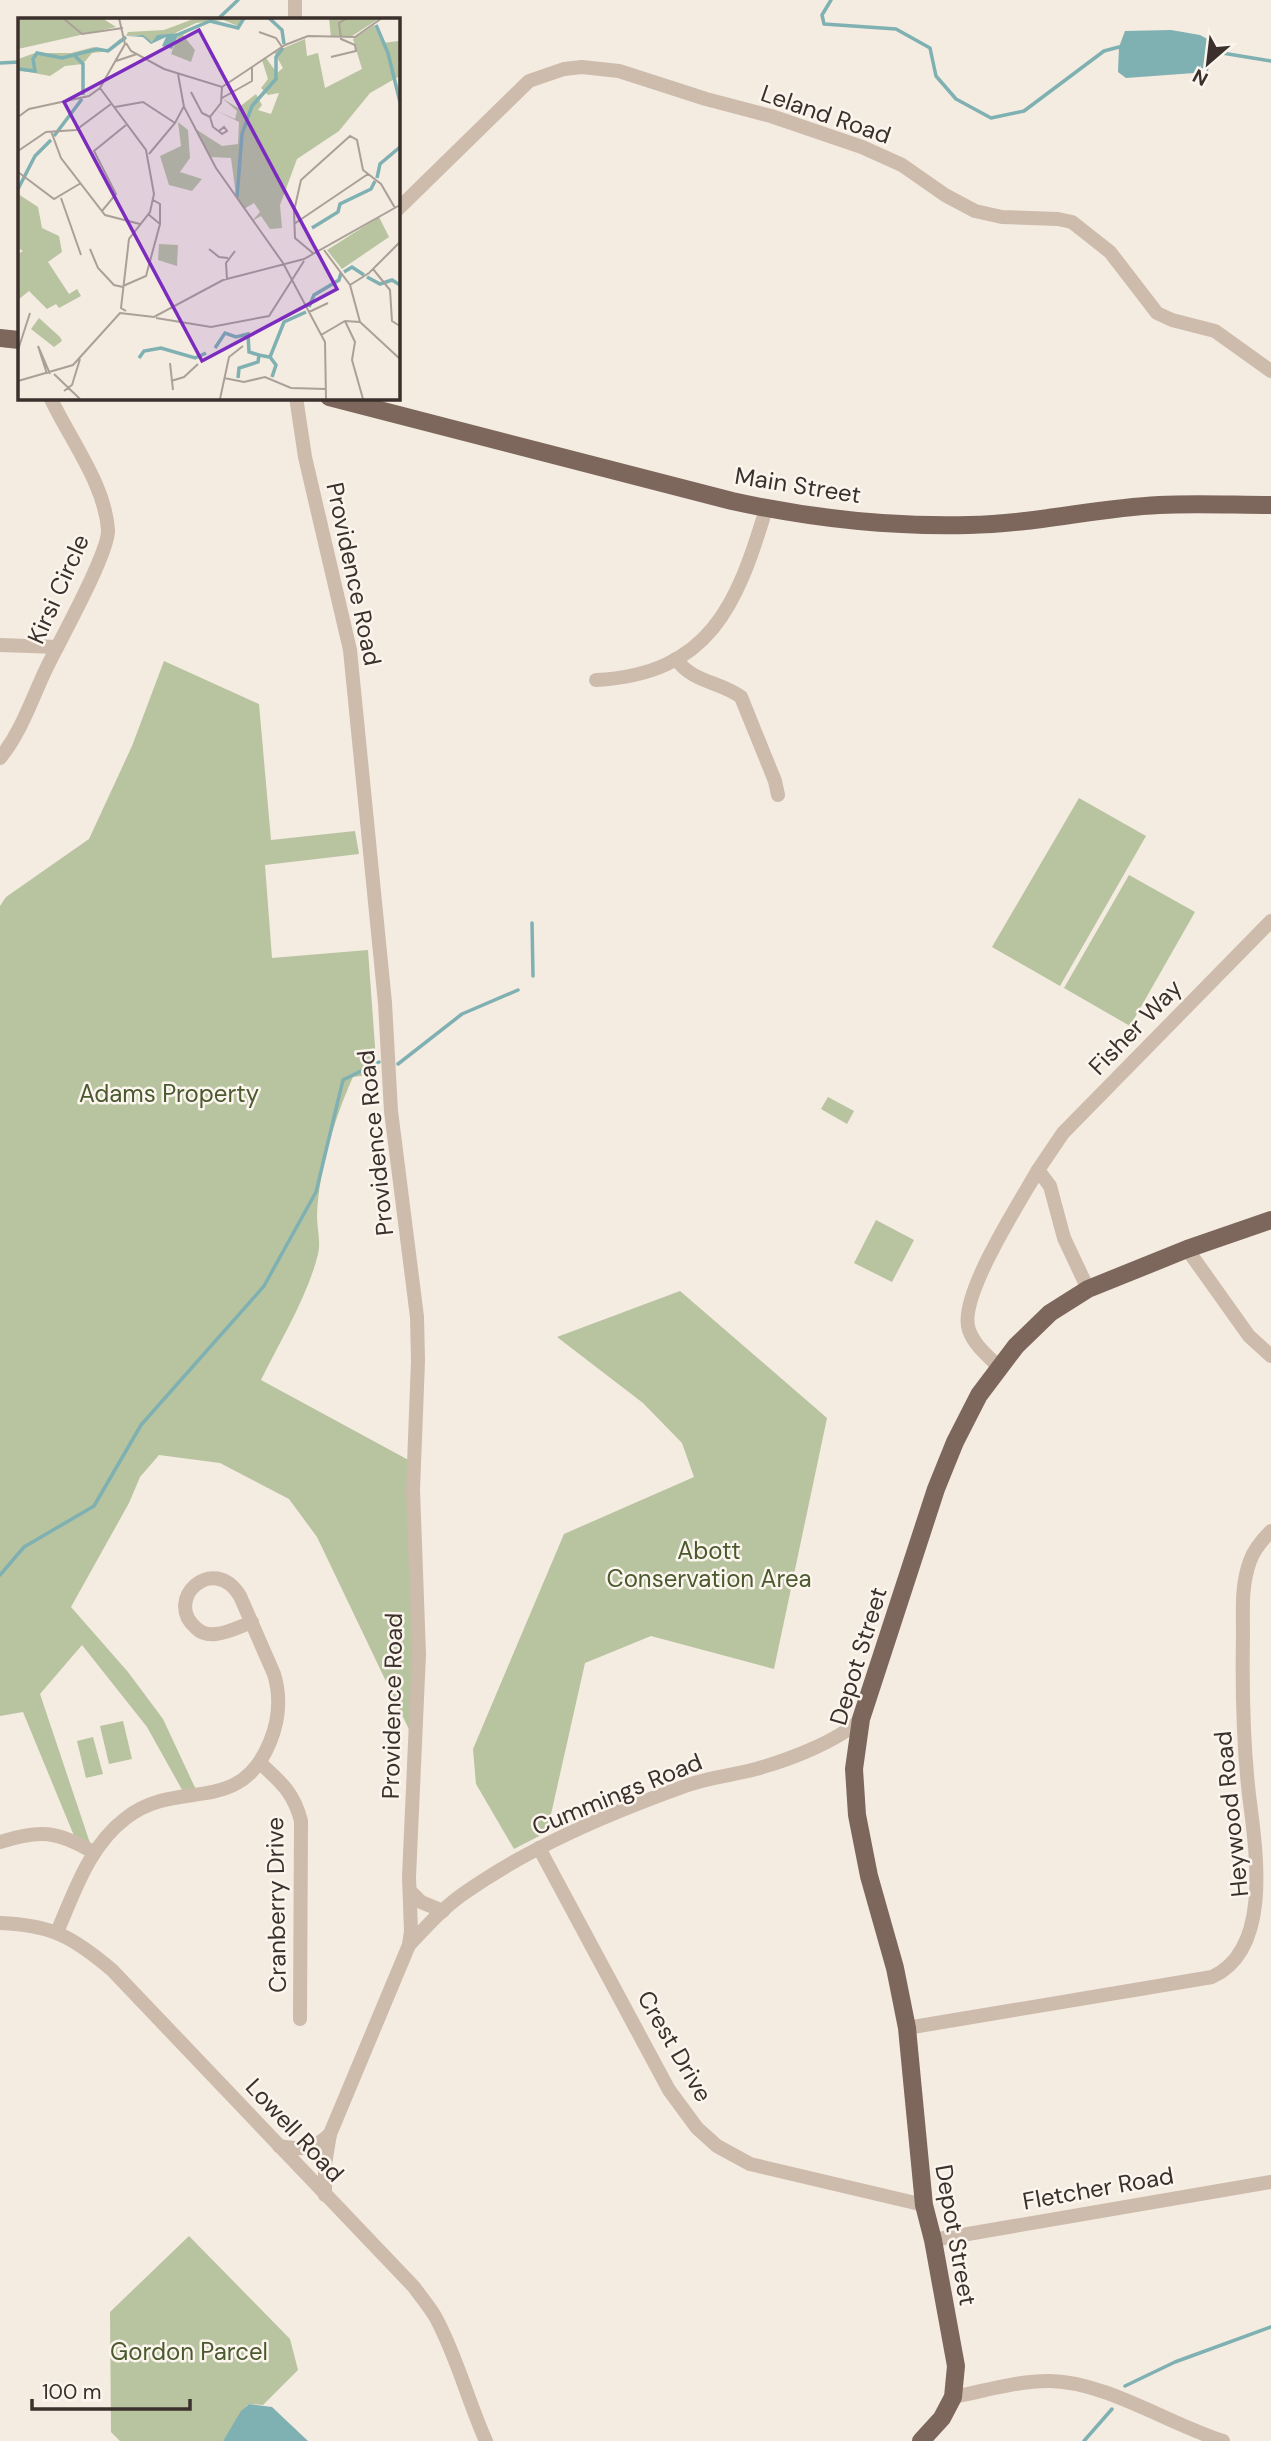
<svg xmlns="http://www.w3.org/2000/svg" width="1271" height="2441" font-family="'DM Sans',sans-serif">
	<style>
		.green { fill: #b8c4a0 }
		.water { fill: #7fb0b2 }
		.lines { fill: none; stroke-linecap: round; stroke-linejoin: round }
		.stream { stroke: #7fb0b2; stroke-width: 3.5 }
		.minor { stroke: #cdbbac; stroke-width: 14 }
		.major { stroke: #7d675c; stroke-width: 18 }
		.labels { text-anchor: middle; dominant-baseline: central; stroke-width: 5; stroke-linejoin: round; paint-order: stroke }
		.street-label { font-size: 24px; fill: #3b302b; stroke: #fbf5ee }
		.park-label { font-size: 24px; fill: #4a5a2e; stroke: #fbf5ee }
		.inset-river { fill: none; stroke: #7fb0b2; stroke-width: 3.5 }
		.inset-road { fill: none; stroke: #aaa098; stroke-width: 2 }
		.view { fill: #7b2cbf; fill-opacity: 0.15; stroke: #7b2cbf; stroke-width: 3.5 }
		.inset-edge { fill: none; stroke: #3b302b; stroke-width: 3.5 }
	</style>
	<rect width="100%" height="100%" fill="#f4ebe1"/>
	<!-- green -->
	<g class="green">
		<path d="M164,661L259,704L271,840L355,831L359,854L265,865L272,958L368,950L377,1074L353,1077C334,1119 319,1170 317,1216C317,1228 321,1242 318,1254C308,1296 280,1341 261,1380L414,1463L415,1742L317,1537L289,1499L220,1463L159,1455L140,1477L129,1503L71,1607L128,1672L163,1719L198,1794L185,1795L147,1727L82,1645L40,1694L93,1852L77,1843L23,1712L0,1716V906L6,897L89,839L132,746Z"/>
		<polygon points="1079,798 1146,836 1060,986 992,947"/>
		<polygon points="1129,875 1195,912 1130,1026 1064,988"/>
		<polygon points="828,1097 854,1111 847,1124 821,1109"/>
		<polygon points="876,1220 914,1240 892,1282 854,1263"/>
		<polygon points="680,1291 827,1418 774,1669 651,1636 585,1663 547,1832 514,1849 476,1784 473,1749 564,1534 694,1477 682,1443 643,1403 557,1337"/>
		<polygon points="123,1721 132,1759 109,1764 100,1726"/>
		<polygon points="93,1737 103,1774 86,1778 77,1741"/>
		<polygon points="189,2236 290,2339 298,2370 263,2405 249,2404 246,2406 223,2441 120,2441 111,2432 110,2312"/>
	</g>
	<!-- water -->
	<g class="water">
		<polygon points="1171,30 1200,35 1211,41 1208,72 1126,78 1118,72 1119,47 1125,31"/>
		<polygon points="249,2404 272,2407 308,2441 223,2441 241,2411"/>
	</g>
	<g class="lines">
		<!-- stream -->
		<g class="stream">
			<polyline points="831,0 822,15 824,24 896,29 930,48 936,76 956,99 991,118 1024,111 1104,51 1119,47"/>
			<polyline points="218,19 238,0"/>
			<polyline points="1210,51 1271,61"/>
			<polyline points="0,63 19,62"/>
			<polyline points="532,923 533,976"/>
			<polyline points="398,1064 462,1014 518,990"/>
			<polyline points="0,1575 24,1547 94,1506 141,1425 264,1286 316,1192 343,1080 379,1062"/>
			<polyline points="1125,2386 1175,2362 1271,2327"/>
			<polyline points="1084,2441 1112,2409"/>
		</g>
		<!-- minor -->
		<g class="minor">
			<polyline points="295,0 295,19"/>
			<polyline points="397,210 529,81 564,69 582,67 619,71 706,99 771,116 862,147 902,165 945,195 975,211 1002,217 1058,219 1072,222 1110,252 1157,313 1172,320 1215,331 1271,371"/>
			<polyline points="296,397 305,457 350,650 385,1003 391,1111 417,1317 418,1361 413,1490 419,1654 409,1877 411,1931 409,1945 330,2134 325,2164 325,2195"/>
			<polyline points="0,645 57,647"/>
			<path d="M676,659C693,683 719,681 741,697L775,781L778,795"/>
			<path d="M596,680C710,674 737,605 766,509"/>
			<path d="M0,758C22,731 32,698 47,667C59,642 109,553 108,530C105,484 69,438 50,397"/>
			<polyline points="1187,1249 1249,1336 1271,1356"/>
			<polyline points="1088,1289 1064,1238 1050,1186 1038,1170 1063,1133 1271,921"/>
			<path d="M999,1367C988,1356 974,1345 969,1330C957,1298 1020,1202 1038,1170"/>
			<path d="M260,1763C281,1782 294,1793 301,1821L300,2019"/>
			<path d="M0,1842C40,1829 57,1831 93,1852"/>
			<polyline points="539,1848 669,2090 697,2128 717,2146 750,2164 924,2205"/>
			<polyline points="410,1891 421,1902 443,1911"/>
			<path d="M0,1923C52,1925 73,1937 112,1970L414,2287C421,2297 430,2307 436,2318C457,2357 468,2401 486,2441"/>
			<path d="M57,1932C75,1891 89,1846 126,1818C178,1777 239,1818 270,1742C279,1720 281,1697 274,1674L240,1596C213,1552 163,1600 196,1628C201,1633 208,1635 216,1634C228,1633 241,1626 252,1622"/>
			<path d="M409,1945C426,1927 443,1908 463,1894C531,1846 610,1813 688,1785C710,1777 734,1775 756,1769C788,1760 837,1742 861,1719"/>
			<path d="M907,2028L1212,1977C1271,1950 1257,1856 1249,1795C1243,1742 1242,1688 1243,1635C1243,1610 1241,1585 1250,1561C1254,1549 1262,1540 1271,1531"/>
			<path d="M279,2146C301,2150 314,2150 330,2134"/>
			<polyline points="933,2240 1271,2182"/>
			<path d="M953,2397C985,2391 1016,2381 1049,2381C1104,2381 1169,2424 1223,2441"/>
		</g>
		<!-- major -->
		<g class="major">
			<polyline points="0,338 19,340"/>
			<path d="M329,397L732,501C809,518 890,527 969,525C1033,524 1096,508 1159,505C1196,503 1234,505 1271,505"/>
			<polyline points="921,2441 942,2418 953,2397 956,2366 933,2240 924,2205 907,2028 895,1968 869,1876 857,1815 854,1769 861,1719 936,1489 955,1442 979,1395 1016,1346 1050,1313 1088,1289 1187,1249 1271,1220"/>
		</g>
	</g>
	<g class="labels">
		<!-- street labels -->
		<g class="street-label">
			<text transform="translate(826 114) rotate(19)">Leland Road</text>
			<text transform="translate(798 485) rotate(9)">Main Street</text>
			<text transform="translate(354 574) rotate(78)">Providence Road</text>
			<text transform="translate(58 589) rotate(-66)">Kirsi Circle</text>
			<text transform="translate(1135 1027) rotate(-46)">Fisher Way</text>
			<text transform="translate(375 1143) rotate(-96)">Providence Road</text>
			<text transform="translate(858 1656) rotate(-73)">Depot Street</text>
			<text transform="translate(392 1706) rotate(-89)">Providence Road</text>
			<text transform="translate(617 1794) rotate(-22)">Cummings Road</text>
			<text transform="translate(1231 1814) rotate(-96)">Heywood Road</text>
			<text transform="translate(276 1905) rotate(-91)">Cranberry Drive</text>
			<text transform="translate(675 2046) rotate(60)">Crest Drive</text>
			<text transform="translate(295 2130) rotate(47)">Lowell Road</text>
			<text transform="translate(1098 2188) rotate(-10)">Fletcher Road</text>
			<text transform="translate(956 2235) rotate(80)">Depot Street</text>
		</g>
		<!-- park labels -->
		<g class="park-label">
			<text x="169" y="1093">Adams Property</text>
			<text x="709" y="1550">Abott<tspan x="709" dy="28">Conservation Area</tspan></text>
			<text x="189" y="2351">Gordon Parcel</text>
		</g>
	</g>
	<!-- overview -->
	<g transform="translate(18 18)">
		<rect width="382" height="382" fill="#f4ebe1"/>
		<path d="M0,0H84L98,9L0,31ZM178,0H224L220,8L205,2L178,5L153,17H139L135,24L121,17L108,18L110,14L146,12ZM311,0H362L334,18L313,19ZM356,7L364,25L381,23V65L380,59L352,75L321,113L279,141L262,187L264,210L252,211L243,198L234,203L242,194L236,185L226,191L218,178L213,140L192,139L176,110L204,128L220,126L221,104L197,92L217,101L219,93L204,80L220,90L238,76L244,87L240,92L253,96L261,75L250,77L243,70L250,61L244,42L248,40L259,55L265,50L256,34L287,21L289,38L300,35L307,70L344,51L335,21ZM171,13L165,17L177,32L173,44L153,36L161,15ZM102,21H106L92,33L74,35L65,46L47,48L32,58L0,52V41L17,35H53L76,29L89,32ZM160,104L170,112L172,140L162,154L184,161L174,173L151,167L142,138L163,128ZM0,176L20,189L24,210L41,218L44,234L30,244L51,276L59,271L63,278L41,290L38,286L29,291L11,273L0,282V236L5,233L0,230ZM361,199L371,219L324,251L309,232ZM141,226L160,227L159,248L140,242ZM21,300L42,319L44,323L36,329L13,311Z" fill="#b8c4a0"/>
		<path d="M161,15L154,31L144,28L148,19L133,26L125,19L109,18L125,17L134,24L139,17Z" fill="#7fb0b2"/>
		<path class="inset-river" d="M251,0L264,12L266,26M358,7L370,35L382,84M159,17L192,3L220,10L226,0M57,38L65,46V77M0,51L17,53L15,41L19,35L44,40L79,31L90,33L108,19M36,118L64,81M359,160L362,146L382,129M0,171L17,138L33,122M219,179L224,116L234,88L258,61V39L265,30M294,210L320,194L322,186L353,171L357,163M326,254L334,249L346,257M349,259L362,266L374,262L382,267M291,289L296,277L321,262L323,255M197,330L207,315L218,319L230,316L231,334L241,337M121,340L126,333L143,330L177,340L188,335M254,359L258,347L252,339L266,304L288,294M220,360L221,350L240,344L241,337L251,339"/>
		<path class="inset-road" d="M45,0L64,16L105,10M101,0L107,26L82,70L128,132L136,176L132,194L111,221L103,290L108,293M241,14L258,20L264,29M108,25L113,33L146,51L204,69L267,27L290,18L337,19L364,0M313,39L338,33L337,27L323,21L321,5L329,0M98,43L119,36M160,56L166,89L198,150L265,245L307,324L308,381M173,74L184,95L192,99M204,80L234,63V49M97,89L125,84L157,105M0,99L11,91L71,78L82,70M33,113L43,140L87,197L122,206M201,113L206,109L209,113L204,116L203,115L195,109L192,99L203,85L204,69M0,133L28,114L58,112L93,86M131,136L157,105L166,88M0,154L36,181L63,165M43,180L63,237M135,182L142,186V206M84,193L98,176L76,133L108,107M276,206L350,156M72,231L80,250L96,267L105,269M191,231L201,239L210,240M306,232L332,267L342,304L382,341M296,236L277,220L276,193L283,162L332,118L339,122L345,152L363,166L377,190M355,251L372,272L374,303L382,308M209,261L208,245L217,233M332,267L351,255L382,224M105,268L128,258L142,206L130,196M291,294L310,285M138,300L193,309L251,298L286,243M327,303L337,324L334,342L345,381M303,317L327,303L342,304M0,332L12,295M152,345L155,372M29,356L20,328L32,356M36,356L62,381M206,360L226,364L247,359L273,370L308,371M0,363L55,347L102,295L136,299L205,262L286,241L382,187M153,363L166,359L180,346M46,373L54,367L62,341M202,381L211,339L225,328"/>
		<path class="view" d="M181,12L319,271L184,343L46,84Z"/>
		<rect width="382" height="382" class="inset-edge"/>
	</g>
	<!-- north arrow -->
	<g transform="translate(1208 63) rotate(208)" stroke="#fbf5ee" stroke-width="5" paint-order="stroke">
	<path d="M0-5L12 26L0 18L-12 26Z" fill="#3b302b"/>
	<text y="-10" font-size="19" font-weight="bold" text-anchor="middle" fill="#3b302b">N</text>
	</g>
	<!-- scale -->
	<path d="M32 2399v10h158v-10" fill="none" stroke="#3b302b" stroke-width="3.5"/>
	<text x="42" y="2399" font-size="21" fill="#3b302b" stroke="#fbf5ee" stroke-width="5" paint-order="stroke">100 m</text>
</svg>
